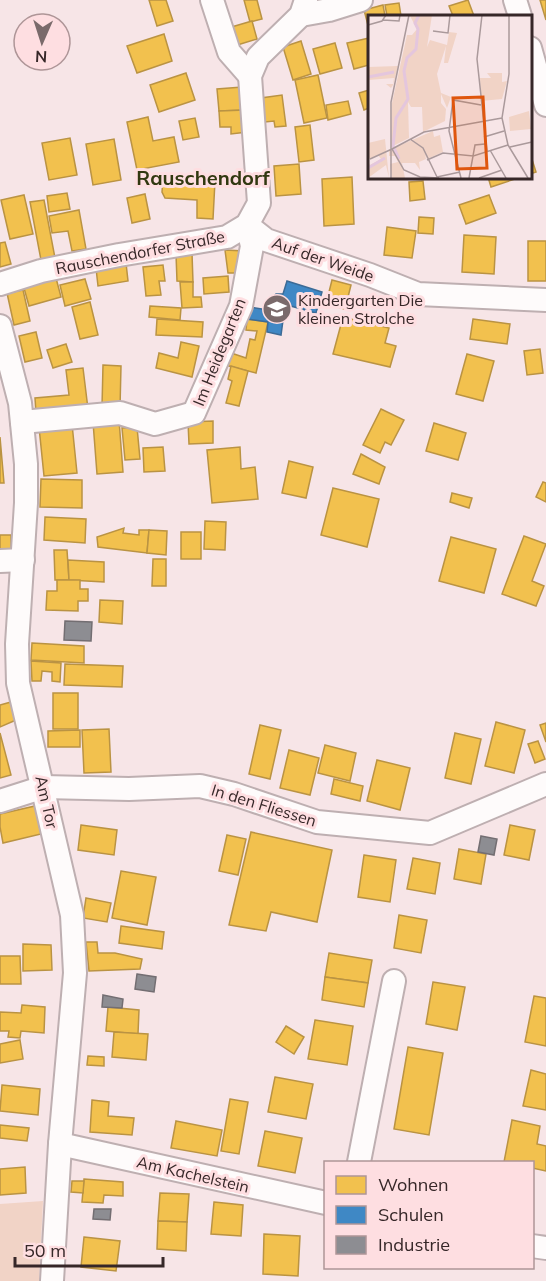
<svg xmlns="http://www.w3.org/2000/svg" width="546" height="1281" font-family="Mulish,sans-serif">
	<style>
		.green { fill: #f1d3c6 }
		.homes { fill: #f2c14e; stroke: #ba9343; stroke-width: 1.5 }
		.schools { fill: #3f88c5; stroke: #3c6b96; stroke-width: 1.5 }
		.industry { fill: #8d8d92; stroke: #736e72; stroke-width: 1.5 }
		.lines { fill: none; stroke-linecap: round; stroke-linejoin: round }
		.minor-casing { stroke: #beafb1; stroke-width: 26 }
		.minor { stroke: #fefbfb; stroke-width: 22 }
		.labels { text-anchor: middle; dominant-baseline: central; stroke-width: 6; stroke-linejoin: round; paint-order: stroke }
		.street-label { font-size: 16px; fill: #362728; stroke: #fedee1 }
		.poi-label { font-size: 16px; fill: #362728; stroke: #fedee1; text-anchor: start }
		.quarter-label { font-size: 20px; font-weight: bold; fill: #313810; stroke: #fedee1 }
		.inset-river { fill: none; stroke: #e4c6dd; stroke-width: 3 }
		.inset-road { fill: none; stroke: #aa999b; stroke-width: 1.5 }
		.view { fill: #df560d; fill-opacity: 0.15; stroke: #df560d; stroke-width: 3 }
		.inset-edge { fill: none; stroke: #362728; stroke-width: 3 }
	</style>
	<rect width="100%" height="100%" fill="#f7e5e7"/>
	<!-- green -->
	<polygon class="green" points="43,1201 39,1281 0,1281 0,1204"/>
	<!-- homes -->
	<g class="homes">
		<polygon points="149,0 166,0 173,21 157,26"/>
		<polygon points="244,0 257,0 262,19 250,22"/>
		<polygon points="468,0 474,16 453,16 449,6"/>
		<polygon points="540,0 546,0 546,20"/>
		<polygon points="399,3 401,16 387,16 385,5"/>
		<polygon points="383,5 385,16 369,16 369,29 364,10"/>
		<polygon points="252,21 257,39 234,46 228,28"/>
		<polygon points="164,34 172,61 137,73 127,46"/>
		<polygon points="369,38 369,65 354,69 347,43"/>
		<polygon points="301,41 311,74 293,80 283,47"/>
		<polygon points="335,43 342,68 320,74 313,49"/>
		<polygon points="186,73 195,100 159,112 150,85"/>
		<polygon points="318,75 327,118 304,123 295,80"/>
		<polygon points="242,87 245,110 219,111 217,89"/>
		<polygon points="369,90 369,108 364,110 359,93"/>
		<polygon points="282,95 286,126 275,127 274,121 265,122 261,98"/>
		<polygon points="348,101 351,114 328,120 326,105"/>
		<polygon points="245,110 247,132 231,134 231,127 220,127 219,111"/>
		<polygon points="148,117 153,141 174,137 179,162 137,170 127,122"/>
		<polygon points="195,118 199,137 183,140 179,121"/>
		<polygon points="310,125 314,160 299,162 295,127"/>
		<polygon points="70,138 77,175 49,180 42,143"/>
		<polygon points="114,139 121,180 93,185 86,144"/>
		<polygon points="530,153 536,172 530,174"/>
		<polygon points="299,164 301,194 276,196 274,166"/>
		<polygon points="352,177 354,224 324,226 322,179"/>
		<polygon points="488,177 521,177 491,187"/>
		<polygon points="163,179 215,181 213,219 197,218 197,200 165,198 162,192"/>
		<polygon points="423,181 425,199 410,201 409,182"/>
		<polygon points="67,193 70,209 49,212 47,196"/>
		<polygon points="145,194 150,219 132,223 127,198"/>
		<polygon points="24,195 33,234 10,239 1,200"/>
		<polygon points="489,195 496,213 466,224 459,205"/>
		<polygon points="44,200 55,258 41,260 30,202"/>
		<polygon points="79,210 86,249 72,251 68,231 52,233 49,216"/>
		<polygon points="419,217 434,218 433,234 418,233"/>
		<polygon points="387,227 416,231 412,258 384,255"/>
		<polygon points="464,235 496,237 494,274 462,272"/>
		<rect x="528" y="241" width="18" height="40"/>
		<polygon points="5,242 11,264 0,267 0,243"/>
		<polygon points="225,250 244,251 243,273 228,273"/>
		<polygon points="192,253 193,282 177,281 176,254"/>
		<polygon points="126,263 128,281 98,286 96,268"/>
		<polygon points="163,265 165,281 159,281 161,295 146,296 143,267"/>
		<polygon points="228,276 229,292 204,294 203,278"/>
		<polygon points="56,278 61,297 29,306 24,288"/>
		<polygon points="85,279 91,299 65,306 60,285"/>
		<polygon points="332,280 351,285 345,309 326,304"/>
		<polygon points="180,282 193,282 193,297 201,297 202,307 182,308"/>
		<polygon points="23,290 30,321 14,325 7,293"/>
		<polygon points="90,302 98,335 80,339 72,307"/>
		<polygon points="150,306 181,308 180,320 149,317"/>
		<polygon points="343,317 389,328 385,343 396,346 390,367 333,354"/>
		<polygon points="157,319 203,322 202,337 156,335"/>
		<polygon points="247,319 268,322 256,373 221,364 228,352 246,358 250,339 255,340 257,331 246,330"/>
		<polygon points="473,319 510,324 507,344 470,339"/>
		<polygon points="36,332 42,358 25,362 19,336"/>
		<polygon points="181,342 199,346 192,377 156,368 159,353 178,358"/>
		<polygon points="66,344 72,362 53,368 47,350"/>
		<polygon points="540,349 543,373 527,375 524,351"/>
		<polygon points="467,354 494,361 483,401 456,394"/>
		<polygon points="103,365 121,366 120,408 102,407"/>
		<polygon points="231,366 248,371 239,406 226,403 232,381 228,379"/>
		<polygon points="83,368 88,409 36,413 35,398 69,395 66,370"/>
		<polygon points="381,409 404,420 391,445 385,442 380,453 363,445"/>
		<polygon points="119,420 123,472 97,474 93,422"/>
		<polygon points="213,421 213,443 189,444 188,422"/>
		<polygon points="434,423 466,433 458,460 426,451"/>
		<polygon points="72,424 77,473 44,476 39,427"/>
		<polygon points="137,427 140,459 125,460 122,428"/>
		<polygon points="0,437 4,483 0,483"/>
		<polygon points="163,447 165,471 144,472 143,448"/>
		<polygon points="240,447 241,469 255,467 258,499 212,503 207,450"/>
		<polygon points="361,454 385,467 379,484 353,474"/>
		<polygon points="289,461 313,467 306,498 282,493"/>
		<polygon points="41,479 82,480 82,508 40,507"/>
		<polygon points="543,482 546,483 546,502 536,497"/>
		<polygon points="333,488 379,499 367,547 321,535"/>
		<polygon points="452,493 472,498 469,508 450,502"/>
		<polygon points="45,517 86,519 85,543 44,540"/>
		<polygon points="205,521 226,522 225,550 204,549"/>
		<polygon points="124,528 123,533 139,535 139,530 149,530 147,553 98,547 97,537"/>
		<polygon points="149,530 167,531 166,555 147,553"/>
		<rect x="181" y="532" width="20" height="27"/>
		<rect x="0" y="535" width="11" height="19"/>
		<polygon points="524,536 546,544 532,581 544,586 536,606 502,594"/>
		<polygon points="451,537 496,549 484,593 439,581"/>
		<polygon points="54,550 67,550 69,580 55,580"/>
		<polygon points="153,559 166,559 166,586 152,586"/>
		<polygon points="68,560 104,562 104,582 69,580"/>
		<polygon points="57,580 80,580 80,589 88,589 88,601 78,601 78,611 46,610 47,591 57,591"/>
		<polygon points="100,600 123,601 122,624 99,622"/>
		<polygon points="32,643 84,646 84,663 31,660"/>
		<polygon points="31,661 61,663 60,682 52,681 52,672 42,671 41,681 32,681"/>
		<polygon points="65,664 123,666 122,687 64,685"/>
		<rect x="53" y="693" width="25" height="36"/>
		<polygon points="11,702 16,720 0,727 0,705"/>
		<polygon points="496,722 525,730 514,773 485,766"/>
		<polygon points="546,723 546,742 540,725"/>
		<polygon points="260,725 281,730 270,779 249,774"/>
		<polygon points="109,729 111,772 84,773 82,730"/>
		<polygon points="80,730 80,747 48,747 48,731"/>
		<polygon points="0,733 11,775 0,778"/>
		<polygon points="455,733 481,739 471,784 445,778"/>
		<polygon points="538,741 545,759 535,763 528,744"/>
		<polygon points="325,745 356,753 350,781 318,773"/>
		<polygon points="289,750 319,758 310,795 280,788"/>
		<polygon points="377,760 410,768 400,810 367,801"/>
		<polygon points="334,779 363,786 360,801 331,794"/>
		<polygon points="35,806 41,834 3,843 0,827 0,814"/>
		<polygon points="81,825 117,830 114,855 78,850"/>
		<polygon points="510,825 535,830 529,860 504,855"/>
		<polygon points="251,832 332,850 317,922 271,912 266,931 229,925"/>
		<polygon points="227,835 246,839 238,875 219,871"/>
		<polygon points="459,849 486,854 481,884 454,879"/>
		<polygon points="364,855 396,860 390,902 358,897"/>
		<polygon points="413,858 440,863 435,894 407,889"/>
		<polygon points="121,871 156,877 147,925 112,918"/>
		<polygon points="86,898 111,903 107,922 83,918"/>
		<polygon points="399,915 427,920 421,953 394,948"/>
		<polygon points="121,926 164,932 162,949 119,943"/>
		<polygon points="86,942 97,942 98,953 115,953 142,959 140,969 89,971"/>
		<polygon points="23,944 51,945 52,970 23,971"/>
		<polygon points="329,953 372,960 368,983 325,977"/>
		<polygon points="0,956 20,956 21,984 0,984"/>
		<polygon points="325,977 368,983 364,1007 322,1000"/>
		<polygon points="433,982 465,987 457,1030 426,1024"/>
		<polygon points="534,996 546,998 546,1046 525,1042"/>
		<polygon points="22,1005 45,1007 44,1033 21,1031 20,1038 8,1037 9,1031 0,1031 0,1012 21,1013"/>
		<polygon points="108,1007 139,1010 138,1034 106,1031"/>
		<polygon points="315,1020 353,1026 347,1065 308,1059"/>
		<polygon points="286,1026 304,1037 294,1054 276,1042"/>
		<polygon points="114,1032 148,1034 146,1060 112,1057"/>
		<polygon points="20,1040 23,1059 0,1063 0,1044"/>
		<polygon points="408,1047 443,1053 429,1135 394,1129"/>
		<polygon points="88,1056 104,1057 104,1066 87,1065"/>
		<polygon points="531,1070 546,1074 546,1110 523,1106"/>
		<polygon points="275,1077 313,1084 306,1119 268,1112"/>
		<polygon points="2,1085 40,1089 38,1115 0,1111"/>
		<polygon points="230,1099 248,1102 239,1154 221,1151"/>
		<polygon points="92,1100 109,1102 108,1116 134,1118 132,1135 90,1132"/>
		<polygon points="512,1120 540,1126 537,1144 546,1146 546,1171 532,1168 532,1162 504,1162"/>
		<polygon points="176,1121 222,1130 217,1156 171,1148"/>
		<polygon points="0,1125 29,1128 27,1141 0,1138"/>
		<polygon points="265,1131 302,1138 295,1173 258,1166"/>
		<polygon points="25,1167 26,1193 0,1195 0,1169"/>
		<polygon points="84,1179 123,1182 123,1196 104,1195 103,1203 82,1202"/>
		<polygon points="72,1181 84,1181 83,1193 71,1192"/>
		<polygon points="160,1193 189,1194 187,1222 158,1221"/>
		<polygon points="214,1202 243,1205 241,1236 211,1234"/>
		<polygon points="158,1221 187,1222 186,1251 157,1249"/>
		<polygon points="264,1234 300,1236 298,1276 263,1274"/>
		<polygon points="84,1237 120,1241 116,1271 81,1267"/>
	</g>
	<!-- schools -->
	<polygon class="schools" points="287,281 322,292 316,313 287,305 284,313 281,335 267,332 268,322 247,319 249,307 268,310 270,298 272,299 276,294 283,294"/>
	<!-- industry -->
	<g class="industry">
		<polygon points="65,621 92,622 91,641 64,640"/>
		<polygon points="481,836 497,839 494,855 478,852"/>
		<polygon points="137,974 156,977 154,992 135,989"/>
		<polygon points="103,995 123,999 122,1008 102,1007"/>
		<polygon points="94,1209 111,1209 110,1220 93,1219"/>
	</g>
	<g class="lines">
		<!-- minor casing -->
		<g class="minor-casing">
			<g id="minor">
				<polyline points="212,0 229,52 250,76"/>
				<polyline points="515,0 520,16"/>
				<polyline points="301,15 329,10 361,0"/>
				<polyline points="530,48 546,105"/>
				<polyline points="247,225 266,240 370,275 418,294 546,300"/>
				<polyline points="0,284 41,271 119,255 227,237 247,225 259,203 250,76 258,57 301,15 306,0"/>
				<polyline points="0,326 20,403 26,464 26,503 17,644 18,683 72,915 75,973 60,1144 52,1281"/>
				<polyline points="22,422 120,413 155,424 194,413 241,306 252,246 247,225"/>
				<polyline points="0,561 23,560"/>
				<polyline points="0,801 44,787 129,789 200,786 234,794 317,822 430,833 546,784"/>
				<polyline points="60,1144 326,1203"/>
				<polyline points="359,1162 394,981"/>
				<polyline points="532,1246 546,1248"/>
			</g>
		</g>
		<!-- minor -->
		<use href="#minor" class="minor"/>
	</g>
	<!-- icons -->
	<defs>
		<g id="school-disc" transform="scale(1.5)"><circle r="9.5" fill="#7a6a6b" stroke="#fedee1"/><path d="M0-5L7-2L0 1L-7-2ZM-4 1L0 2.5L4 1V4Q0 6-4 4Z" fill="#fff"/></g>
	</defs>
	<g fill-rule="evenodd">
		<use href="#school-disc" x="277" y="309"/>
	</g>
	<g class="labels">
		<!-- street labels -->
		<g class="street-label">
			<text transform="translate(140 252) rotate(-11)">Rauschendorfer Straße</text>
			<text transform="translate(323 259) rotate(19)">Auf der Weide</text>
			<text transform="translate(219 352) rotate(-68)">Im Heidegarten</text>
			<text transform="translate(47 802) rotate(77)">Am Tor</text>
			<text transform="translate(264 805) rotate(17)">In den Fliessen</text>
			<text transform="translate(193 1174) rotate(13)">Am Kachelstein</text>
		</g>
		<!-- poi labels -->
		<g class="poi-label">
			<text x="298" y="300">Kindergarten Die<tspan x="298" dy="18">kleinen Strolche</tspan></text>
		</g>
		<!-- quarter labels -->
		<g class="quarter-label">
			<text x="203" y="177">Rauschendorf</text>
		</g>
	</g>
	<!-- overview -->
	<g transform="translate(368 15)">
		<rect width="164" height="164" fill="#f7e5e7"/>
		<path d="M64,0L59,32L62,25L79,30L81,17L89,18L80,48H76L78,31L69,59L73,78L83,82L79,93L73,79V88L78,94L77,106L55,117L54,92H43L40,87L41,123L23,132L24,88L39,20H44L49,14L42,1ZM30,51L25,70L23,73L18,69H25L26,63L0,65V52ZM119,58H134V67L139,66L134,84L113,86L112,63H123ZM161,96L163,114L142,116L141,102ZM65,116L66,122L72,120L75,137L59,144L57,140L58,144L51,147L52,155L47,148H34L37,163H24L22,149L30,147L27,141H21V135ZM17,124L21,163L18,150L0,163V146L2,150L13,144L10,140L0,144V128Z" fill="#f1d3c6"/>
		<path class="inset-river" d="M0,62L26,57M31,144L25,131L28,103L40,84L36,56L39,43L48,34L50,14L47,8L51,0M0,153L17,143"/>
		<path class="inset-road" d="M114,0L109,44L119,136M15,5L31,6L32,0M0,10L14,6L18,0M65,16L80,18L82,0M116,122L136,116M42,124L55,133L69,162M140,130L134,103L141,59V0M140,130L160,163M142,132L164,127M24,134L56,117L134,103M122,135L138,163M2,144L24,134L36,155L52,162L71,163M59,145L75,138L105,141L107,130L117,129M69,162L92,157M23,163V87L41,0M93,163L81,116L85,85L113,90M101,163L105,141L140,130M111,163L134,155"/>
		<path class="view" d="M115,82L119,153L89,154L85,83Z"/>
		<rect width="164" height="164" class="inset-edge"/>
	</g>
	<!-- legend -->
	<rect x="324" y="1161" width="210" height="108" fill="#fedee1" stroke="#ae9597" stroke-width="1.5"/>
	<rect x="336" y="1176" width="30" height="18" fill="#f2c14e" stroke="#ae9597" stroke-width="1.5"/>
	<text x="378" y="1191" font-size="18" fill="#362728">Wohnen</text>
	<rect x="336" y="1206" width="30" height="18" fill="#3f88c5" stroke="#ae9597" stroke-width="1.5"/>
	<text x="378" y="1221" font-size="18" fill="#362728">Schulen</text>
	<rect x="336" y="1236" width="30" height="18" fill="#8d8d92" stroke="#ae9597" stroke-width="1.5"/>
	<text x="378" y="1251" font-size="18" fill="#362728">Industrie</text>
	<!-- north arrow -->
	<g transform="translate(42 42) rotate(183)"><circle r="28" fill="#fedee1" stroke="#ae9597" stroke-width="1.5"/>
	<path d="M0-4.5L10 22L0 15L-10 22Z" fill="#7a6a6b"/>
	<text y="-9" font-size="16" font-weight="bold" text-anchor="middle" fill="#362728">N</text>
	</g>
	<!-- scale -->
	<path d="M15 1257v9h148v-9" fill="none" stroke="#362728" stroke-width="3"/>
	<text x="24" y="1257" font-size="18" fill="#362728" stroke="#fedee1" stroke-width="4.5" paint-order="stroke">50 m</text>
</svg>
